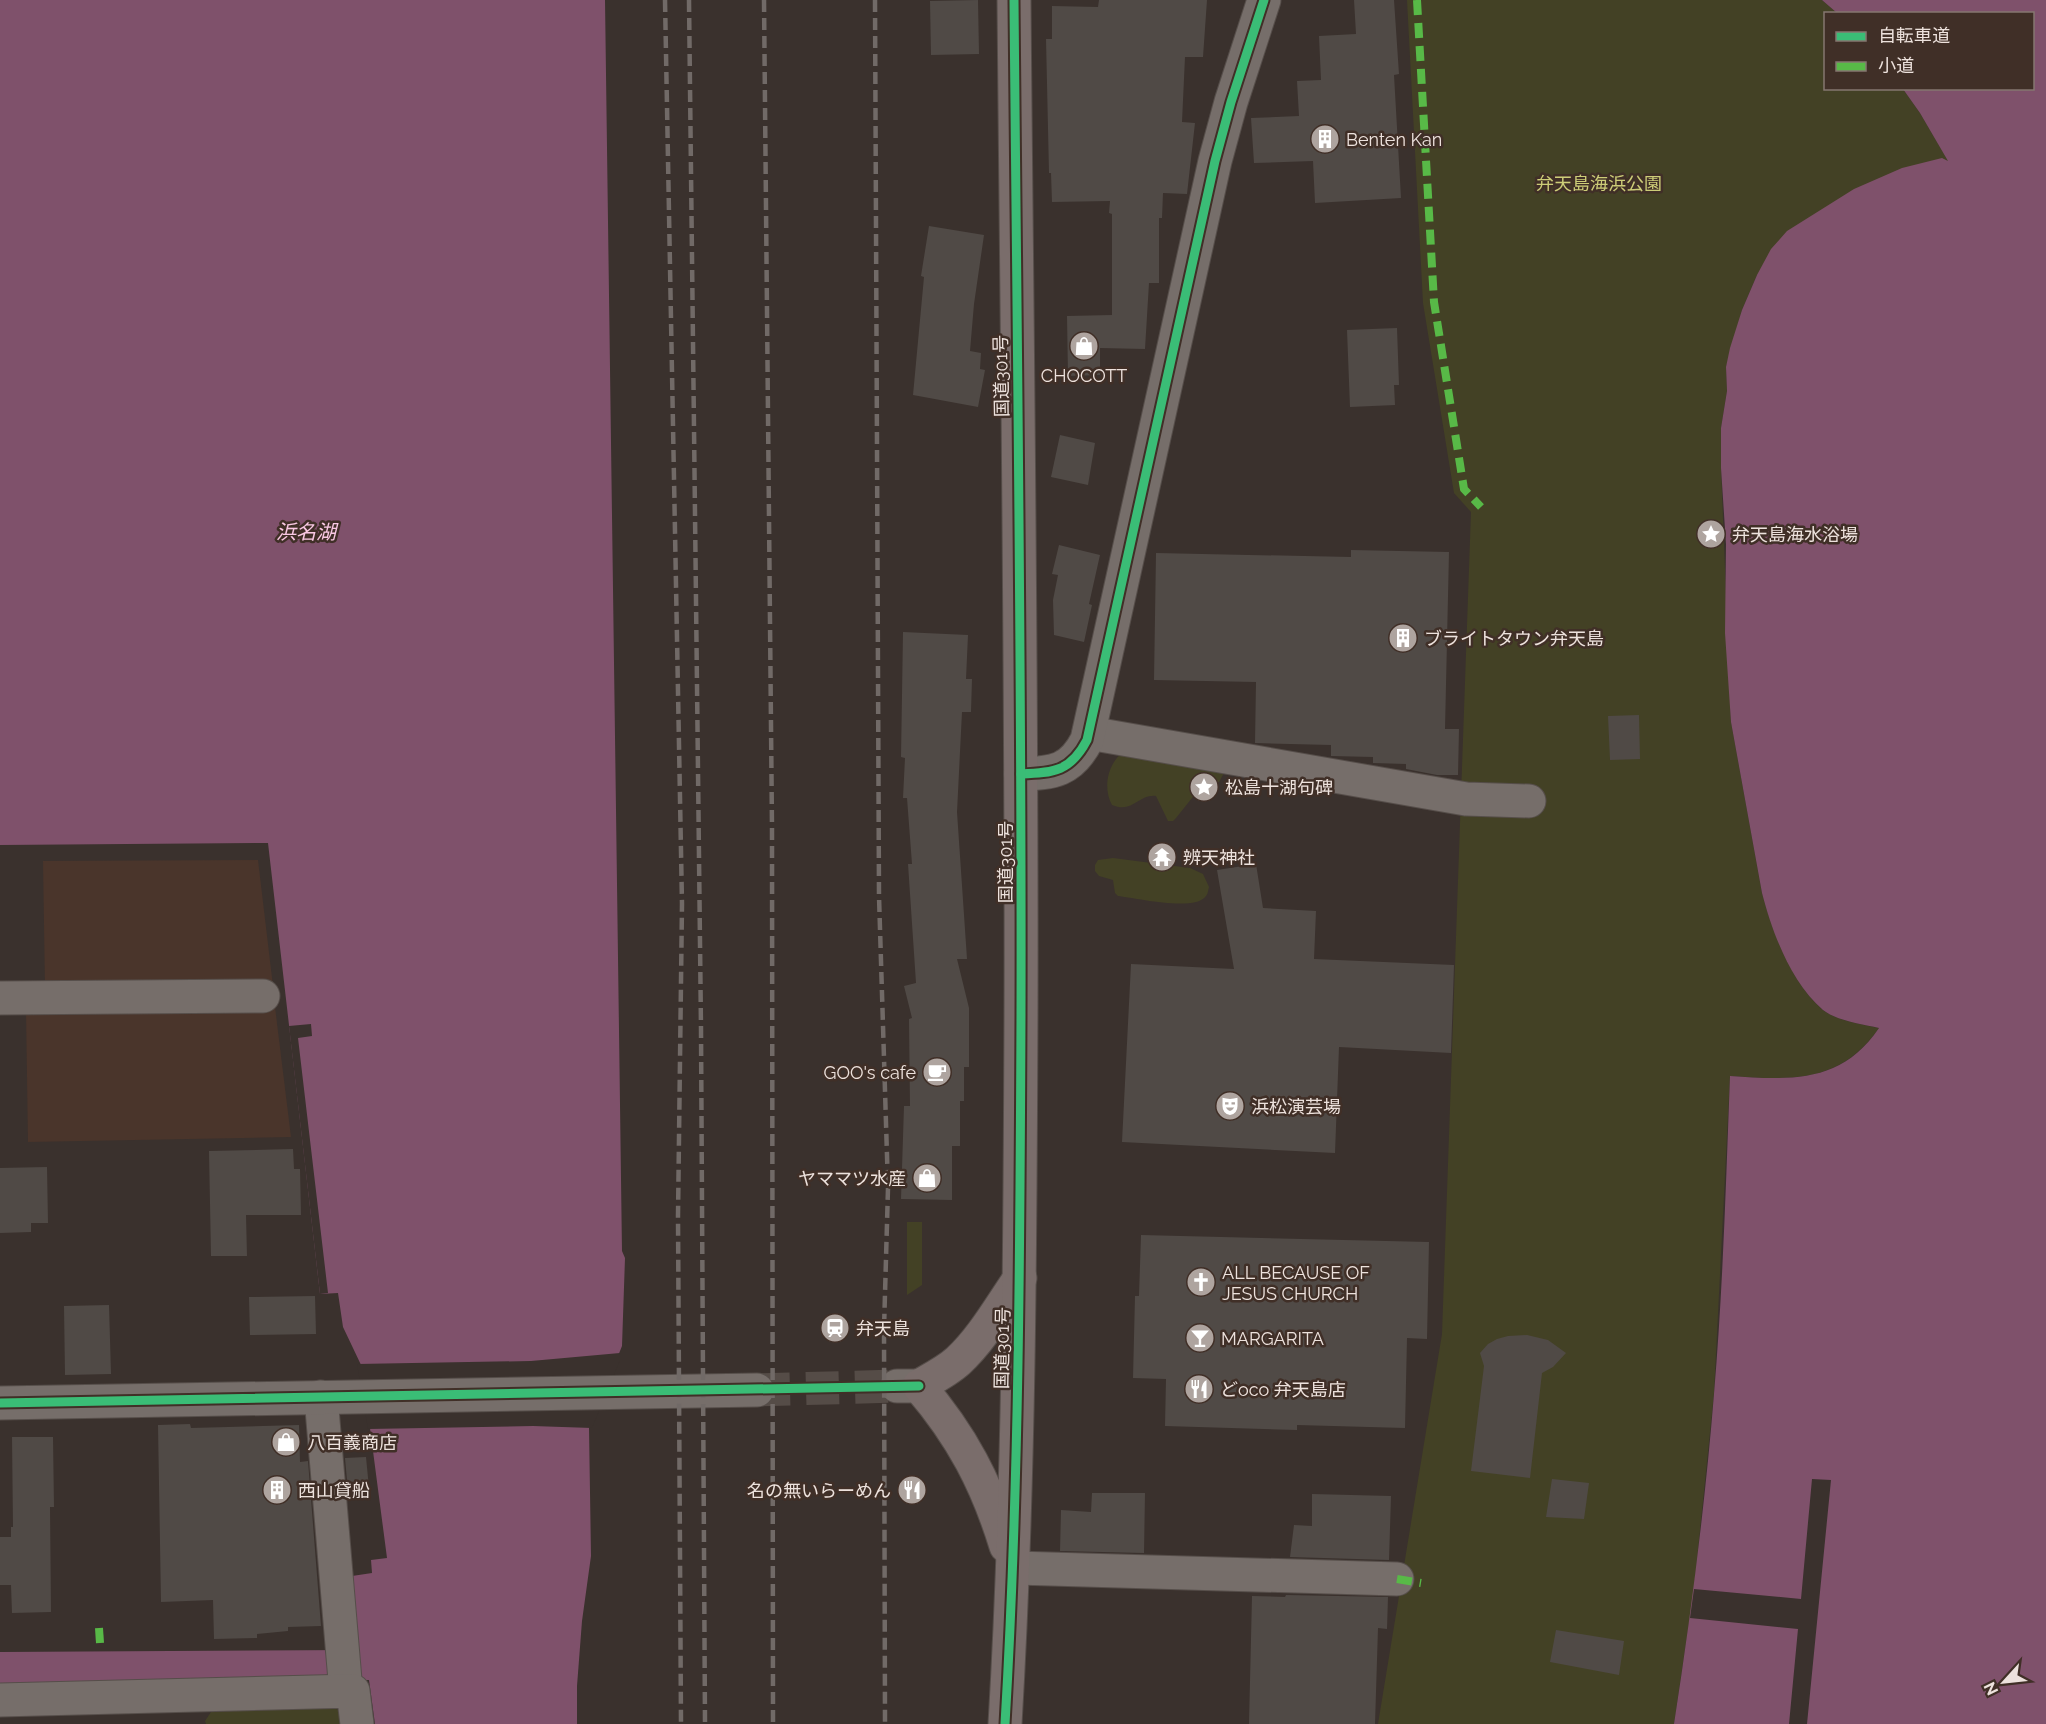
<svg xmlns="http://www.w3.org/2000/svg" width="2046" height="1724" font-family="Raleway,'Noto Sans JP',sans-serif">
	<style>
		.built { fill: #4a352b }
		.green { fill: #434125 }
		.water { fill: #7f516b }
		.pier { fill: #3a312d }
		.building { fill: #504a46 }
		.lines { fill: none; stroke-linecap: round; stroke-linejoin: round }
		.tertiary-tunnel { stroke: #554c47; stroke-width: 33; stroke-dasharray: 33 16; stroke-linecap: butt }
		.minor-casing { stroke: #564e4a; stroke-width: 35 }
		.tertiary-casing { stroke: #564e4a; stroke-width: 35 }
		.trunk-casing { stroke: #564e4a; stroke-width: 35 }
		.minor { stroke: #766e6a; stroke-width: 33 }
		.tertiary { stroke: #766e6a; stroke-width: 33 }
		.trunk { stroke: #7a6d6b; stroke-width: 33 }
		.rail { stroke: #716a67; stroke-width: 4.5; stroke-dasharray: 12 6; stroke-linecap: butt }
		.quiet { stroke: #58b947; stroke-width: 8; stroke-dasharray: 15 8; stroke-linecap: butt }
		.cycleway-casing { stroke: #402f27; stroke-width: 13 }
		.cycleway { stroke: #3abd76; stroke-width: 9 }
		.labels { text-anchor: middle; dominant-baseline: central; stroke-width: 5; stroke-linejoin: round; paint-order: stroke }
		.poi-label { font-size: 18px; fill: #ede2dd; stroke: #402f27; text-anchor: start }
		.park-label { font-size: 18px; fill: #cdcd78; stroke: #402f27 }
		.street-label { font-size: 18px; fill: #ede2dd; stroke: #402f27 }
		.water-label { font-size: 20px; font-style: italic; fill: #f9c8e3; stroke: #402f27 }
	</style>
	<rect width="100%" height="100%" fill="#3a312d"/>
	<!-- built -->
	<g class="built">
		<polygon points="258,860 273,986 45,987 43,861"/>
		<polygon points="275,1007 291,1137 28,1142 26,1009"/>
	</g>
	<!-- green -->
	<g class="green">
		<path d="M1407,0H1822L1837,13L1826,14V88L1903,89L1920,113L1949,162L1757,275L1742,310L1726,367L1727,391L1721,428V468L1731,722L1762,893C1772,931 1792,984 1823,1010C1835,1020 1864,1025 1879,1028C1840,1084 1791,1080 1730,1076L1714,1393L1694,1589L1674,1724H1378L1442,1334L1471,512L1454,493L1423,303Z"/>
		<path d="M1122,753L1224,773L1219,782L1196,793L1176,818L1173,821H1168L1156,796C1138,794 1133,814 1112,805C1103,789 1107,765 1122,753Z"/>
		<path d="M1113,858L1190,868L1203,874L1209,887C1208,890 1208,894 1206,896C1195,912 1136,898 1118,896L1115,893L1113,880L1099,876L1095,871V865L1098,860Z"/>
		<polygon points="907,1222 922,1222 922,1285 907,1295"/>
		<polygon points="222,1707 335,1707 343,1716 346,1724 206,1724 205,1721 211,1712"/>
	</g>
	<!-- water -->
	<g class="water">
		<polygon points="0,0 605,0 622,1251 625,1258 622,1346 589,1428 591,1556 582,1621 577,1686 577,1724 375,1724 369,1680 0,1689 0,1652 358,1650 352,1576 372,1573 371,1560 387,1558 362,1367 343,1327 338,1293 320,1294 268,843 0,845"/>
		<path d="M1822,0H2046V1724H1674C1691,1614 1705,1505 1714,1394C1723,1288 1726,1182 1730,1076C1790,1080 1841,1084 1879,1028C1862,1024 1837,1021 1823,1010C1791,983 1772,932 1762,893L1731,722L1725,633L1726,544L1721,468V428L1727,391L1726,367L1730,348L1742,310L1757,275L1771,249L1787,231L1854,189L1902,168L1942,158L1948,161L1920,113L1903,89L2032,88V14L1837,13Z"/>
	</g>
	<!-- pier -->
	<g class="pier">
		<polygon points="311,1024 312,1036 298,1038 328,1293 320,1294 289,1026"/>
		<polygon points="620,1353 620,1360 592,1428 533,1426 368,1429 357,1364 531,1361"/>
		<polygon points="1812,1479 1831,1480 1807,1724 1789,1724 1798,1629 1690,1618 1694,1589 1801,1599"/>
	</g>
	<!-- building -->
	<g class="building">
		<polygon points="978,0 979,54 931,55 930,1"/>
		<polygon points="1099,0 1207,0 1203,57 1185,57 1182,122 1195,123 1187,194 1163,193 1162,218 1159,218 1159,283 1149,283 1145,349 1100,348 1100,375 1068,376 1067,316 1112,315 1112,214 1109,213 1110,201 1052,202 1051,173 1049,173 1046,39 1052,39 1052,6 1098,7"/>
		<polygon points="1354,0 1394,0 1399,74 1394,75 1401,198 1315,203 1313,161 1254,163 1251,118 1299,116 1297,81 1321,80 1319,36 1356,34"/>
		<polygon points="929,226 984,235 974,304 970,351 981,353 980,369 985,370 978,407 913,395 924,277 921,276"/>
		<polygon points="1397,328 1399,385 1394,385 1395,405 1350,407 1347,330"/>
		<polygon points="1060,435 1095,443 1088,485 1051,477"/>
		<polygon points="1059,545 1100,555 1089,604 1092,605 1084,642 1054,635 1053,600 1058,575 1052,574"/>
		<polygon points="1351,550 1449,552 1445,729 1459,729 1458,775 1437,775 1406,769 1406,764 1373,763 1373,757 1331,756 1331,745 1255,743 1256,682 1154,680 1156,553 1351,557"/>
		<polygon points="903,632 968,635 966,679 972,679 971,712 962,712 957,812 967,959 957,959 969,1008 969,1067 964,1067 964,1101 960,1101 960,1146 952,1146 952,1200 901,1199 904,1106 910,1106 909,1019 912,1018 904,986 916,983 908,864 912,864 907,798 903,798 905,758 901,757"/>
		<polygon points="1639,715 1640,759 1610,760 1608,716"/>
		<polygon points="1256,864 1263,908 1316,911 1314,959 1454,965 1451,1053 1339,1047 1335,1153 1122,1142 1131,964 1234,969 1217,870"/>
		<polygon points="293,1149 294,1169 300,1169 301,1215 246,1215 247,1256 211,1256 209,1151"/>
		<polygon points="47,1167 48,1223 31,1223 31,1232 0,1233 0,1168"/>
		<polygon points="1141,1235 1429,1242 1427,1339 1407,1338 1405,1428 1297,1425 1297,1430 1165,1426 1166,1379 1133,1378 1135,1296 1139,1296"/>
		<polygon points="315,1296 316,1334 250,1335 249,1297"/>
		<polygon points="109,1305 111,1374 65,1375 64,1306"/>
		<polygon points="1527,1335 1548,1340 1566,1353 1553,1367 1542,1373 1530,1478 1471,1471 1484,1366 1480,1353 1488,1344 1497,1339 1508,1336"/>
		<polygon points="190,1424 191,1428 299,1425 300,1462 308,1461 321,1626 288,1627 288,1631 257,1634 257,1638 214,1639 213,1600 161,1602 158,1425"/>
		<polygon points="12,1437 53,1437 54,1507 50,1507 51,1612 12,1613 11,1585 0,1585 0,1537 11,1537 11,1527 13,1527"/>
		<polygon points="366,1457 369,1488 348,1491 345,1458"/>
		<polygon points="1552,1479 1589,1483 1584,1519 1546,1517"/>
		<polygon points="1092,1493 1145,1493 1144,1553 1060,1551 1061,1510 1091,1512"/>
		<polygon points="1312,1494 1391,1496 1389,1560 1290,1557 1294,1525 1312,1526"/>
		<polygon points="1286,1595 1388,1597 1387,1629 1378,1628 1375,1724 1249,1724 1252,1596 1285,1597"/>
		<polygon points="1556,1630 1624,1641 1619,1675 1550,1662"/>
	</g>
	<g class="lines">
		<!-- tertiary-tunnel -->
		<polyline class="tertiary-tunnel" points="757,1390 897,1386"/>
		<!-- minor casing -->
		<g class="minor-casing">
			<g id="minor">
				<polyline points="1089,733 1466,799 1529,801"/>
				<polyline points="0,998 263,996"/>
				<polyline points="321,1397 346,1692"/>
				<polyline points="1013,1568 1397,1579"/>
				<polyline points="0,1700 353,1691 357,1724"/>
			</g>
		</g>
		<!-- tertiary casing -->
		<g class="tertiary-casing">
			<g id="tertiary">
				<path d="M1021,774C1054,773 1071,771 1087,740L1215,161L1231,102L1264,0"/>
				<polyline points="897,1386 919,1386"/>
				<polyline points="0,1403 757,1390"/>
			</g>
		</g>
		<!-- trunk casing -->
		<g class="trunk-casing">
			<g id="trunk">
				<path d="M1006,1546C987,1484 962,1436 919,1386C933,1378 947,1371 958,1361C983,1338 1001,1305 1020,1278"/>
				<path d="M1005,1724C1019,1488 1020,1251 1021,1014C1022,676 1017,338 1014,0"/>
			</g>
		</g>
		<!-- minor -->
		<use href="#minor" class="minor"/>
		<!-- tertiary -->
		<use href="#tertiary" class="tertiary"/>
		<!-- trunk -->
		<use href="#trunk" class="trunk"/>
		<!-- rail -->
		<g class="rail">
			<polyline points="665,0 682,904 678,1216 681,1724"/>
			<polyline points="689,0 701,1028 705,1724"/>
			<polyline points="764,0 772,828 773,1724"/>
			<polyline points="875,0 879,896 888,1188 884,1329 885,1724"/>
		</g>
		<!-- quiet -->
		<g class="quiet">
			<polyline points="1417,0 1434,302 1464,489 1481,507"/>
			<polyline points="1397,1579 1421,1583"/>
			<polyline points="99,1628 100,1643"/>
		</g>
		<!-- cycleway casing -->
		<g class="cycleway-casing">
			<g id="cycleway">
				<path d="M1021,774C1054,773 1071,771 1087,740L1215,161L1231,102L1264,0"/>
				<polyline points="0,1403 919,1386"/>
				<path d="M1005,1724C1019,1488 1020,1251 1021,1014C1022,676 1017,338 1014,0"/>
			</g>
		</g>
		<!-- cycleway -->
		<use href="#cycleway" class="cycleway"/>
	</g>
	<!-- icons -->
	<defs>
		<g id="building-disc" transform="scale(1.5)"><circle r="9.5" fill="#aea49f" stroke="#402f27"/><path d="M-4-6H4V6H1V3H-1V6H-4ZM-2.5-4.3h1.7v1.8h-1.7ZM.8-4.3h1.7v1.8H.8ZM-2.5-1h1.7V.8h-1.7ZM.8-1h1.7V.8H.8Z" fill="#fff"/></g>
		<g id="shop-disc" transform="scale(1.5)"><circle r="9.5" fill="#aea49f" stroke="#402f27"/><path d="M-5-2.5h2.3a2.7 3.5 0 0 1 5.4 0H5L5.5 6h-11ZM-1.5-2.5h3a1.5 2.3 0 0 0-3 0Z" fill="#fff"/></g>
		<g id="sight-disc" transform="scale(1.5)"><circle r="9.5" fill="#aea49f" stroke="#402f27"/><path d="M0-6L1.8-2.2L6-1.7L2.9 1.2L3.7 5.4L0 3.3L-3.7 5.4L-2.9 1.2L-6-1.7L-1.8-2.2Z" fill="#fff"/></g>
		<g id="temple-disc" transform="scale(1.5)"><circle r="9.5" fill="#aea49f" stroke="#402f27"/><path d="M0-6L5-2H3V0L6.5 2.5H4V6H1.5V3h-3V6H-4V2.5H-6.5L-3 0V-2H-5Z" fill="#fff"/></g>
		<g id="cafe-disc" transform="scale(1.5)"><circle r="9.5" fill="#aea49f" stroke="#402f27"/><path d="M-5.5-4.5H6V0H3Q3 3.5 0 3.5H-2.5Q-5.5 3.5-5.5 0ZM3-3.2v2h1.7v-2ZM-6 4.5H4V6H-6Z" fill="#fff"/></g>
		<g id="theatre-disc" transform="scale(1.5)"><circle r="9.5" fill="#aea49f" stroke="#402f27"/><path d="M-5-5.5Q0-4 5-5.5V0Q5 5 0 6Q-5 5-5 0ZM-3.3-2.5H-1v1.5H-3.3ZM1-2.5H3.3v1.5H1ZM-2.8 1Q0 5.5 2.8 1Z" fill="#fff"/></g>
		<g id="church-disc" transform="scale(1.5)"><circle r="9.5" fill="#aea49f" stroke="#402f27"/><path d="M-1.2-6h2.4v3.5h3.3v2.4h-3.3V6h-2.4V-.1h-3.3v-2.4h3.3Z" fill="#fff"/></g>
		<g id="station-disc" transform="scale(1.5)"><circle r="9.5" fill="#aea49f" stroke="#402f27"/><path d="M-3-6H3Q5-6 5-4V2Q5 4 3 4L4.5 6H3L1.5 4h-3L-3 6H-4.5L-3 4Q-5 4-5 2V-4Q-5-6-3-6ZM-3.5-4v3h7v-3ZM-3.5 1v1.5H-2V1ZM2 1v1.5H3.5V1Z" fill="#fff"/></g>
		<g id="bar-disc" transform="scale(1.5)"><circle r="9.5" fill="#aea49f" stroke="#402f27"/><path d="M-6-5H6L.8 .8V4.5H3.5V6h-7V4.5H-.8V.8Z" fill="#fff"/></g>
		<g id="restaurant-disc" transform="scale(1.5)"><circle r="9.5" fill="#aea49f" stroke="#402f27"/><path d="M-5-6h1v4h1v-4h1v4h1v-4h1v5L-1.5 .5V6h-2V.5L-5-1ZM5-6V6H3V1.5H1.5Q1.5-4 5-6Z" fill="#fff"/></g>
	</defs>
	<g fill-rule="evenodd">
		<use href="#building-disc" x="1325" y="139"/>
		<use href="#shop-disc" x="1084" y="346"/>
		<use href="#sight-disc" x="1711" y="534"/>
		<use href="#building-disc" x="1403" y="638"/>
		<use href="#sight-disc" x="1204" y="787"/>
		<use href="#temple-disc" x="1162" y="857"/>
		<use href="#cafe-disc" x="937" y="1072"/>
		<use href="#theatre-disc" x="1230" y="1106"/>
		<use href="#shop-disc" x="927" y="1178"/>
		<use href="#church-disc" x="1201" y="1282"/>
		<use href="#station-disc" x="835" y="1328"/>
		<use href="#bar-disc" x="1200" y="1338"/>
		<use href="#restaurant-disc" x="1199" y="1389"/>
		<use href="#shop-disc" x="286" y="1442"/>
		<use href="#building-disc" x="277" y="1490"/>
		<use href="#restaurant-disc" x="912" y="1490"/>
	</g>
	<g class="labels">
		<!-- poi labels -->
		<g class="poi-label">
			<text x="1346" y="139">Benten Kan</text>
			<text x="1084" y="375" text-anchor="middle">CHOCOTT</text>
			<text x="1732" y="534">弁天島海水浴場</text>
			<text x="1424" y="638">ブライトタウン弁天島</text>
			<text x="1225" y="787">松島十湖句碑</text>
			<text x="1183" y="857">辨天神社</text>
			<text x="916" y="1072" text-anchor="end">GOO's cafe</text>
			<text x="1251" y="1106">浜松演芸場</text>
			<text x="906" y="1178" text-anchor="end">ヤママツ水産</text>
			<text x="1222" y="1272">ALL BECAUSE OF<tspan x="1222" dy="21">JESUS CHURCH</tspan></text>
			<text x="856" y="1328">弁天島</text>
			<text x="1221" y="1338">MARGARITA</text>
			<text x="1220" y="1389">どoco 弁天島店</text>
			<text x="307" y="1442">八百義商店</text>
			<text x="298" y="1490">西山貸船</text>
			<text x="891" y="1490" text-anchor="end">名の無いらーめん</text>
		</g>
		<!-- park labels -->
		<g class="park-label">
			<text x="1599" y="183">弁天島海浜公園</text>
		</g>
		<!-- street labels -->
		<g class="street-label">
			<text transform="translate(1001 376) rotate(-91)">国道301号</text>
			<text transform="translate(1005 862) rotate(-90)">国道301号</text>
			<text transform="translate(1002 1348) rotate(-89)">国道301号</text>
		</g>
		<!-- water labels -->
		<g class="water-label">
			<text x="306" y="532">浜名湖</text>
		</g>
	</g>
	<!-- legend -->
	<rect x="1824" y="12" width="210" height="78" fill="#402f27" stroke="#857770" stroke-width="1.5"/>
	<rect x="1836" y="32" width="30" height="9" fill="#3abd76" stroke="#857770" stroke-width="1.5"/>
	<text x="1878" y="42" font-size="18" fill="#ede2dd">自転車道</text>
	<rect x="1836" y="62" width="30" height="9" fill="#58b947" stroke="#857770" stroke-width="1.5"/>
	<text x="1878" y="72" font-size="18" fill="#ede2dd">小道</text>
	<!-- north arrow -->
	<g transform="translate(2004 1682) rotate(243)" stroke="#402f27" stroke-width="4.5" paint-order="stroke">
	<path d="M0-4.5L10 22L0 15L-10 22Z" fill="#ede2dd"/>
	<text y="-9" font-size="16" font-weight="bold" text-anchor="middle" fill="#ede2dd">N</text>
	</g>
</svg>
